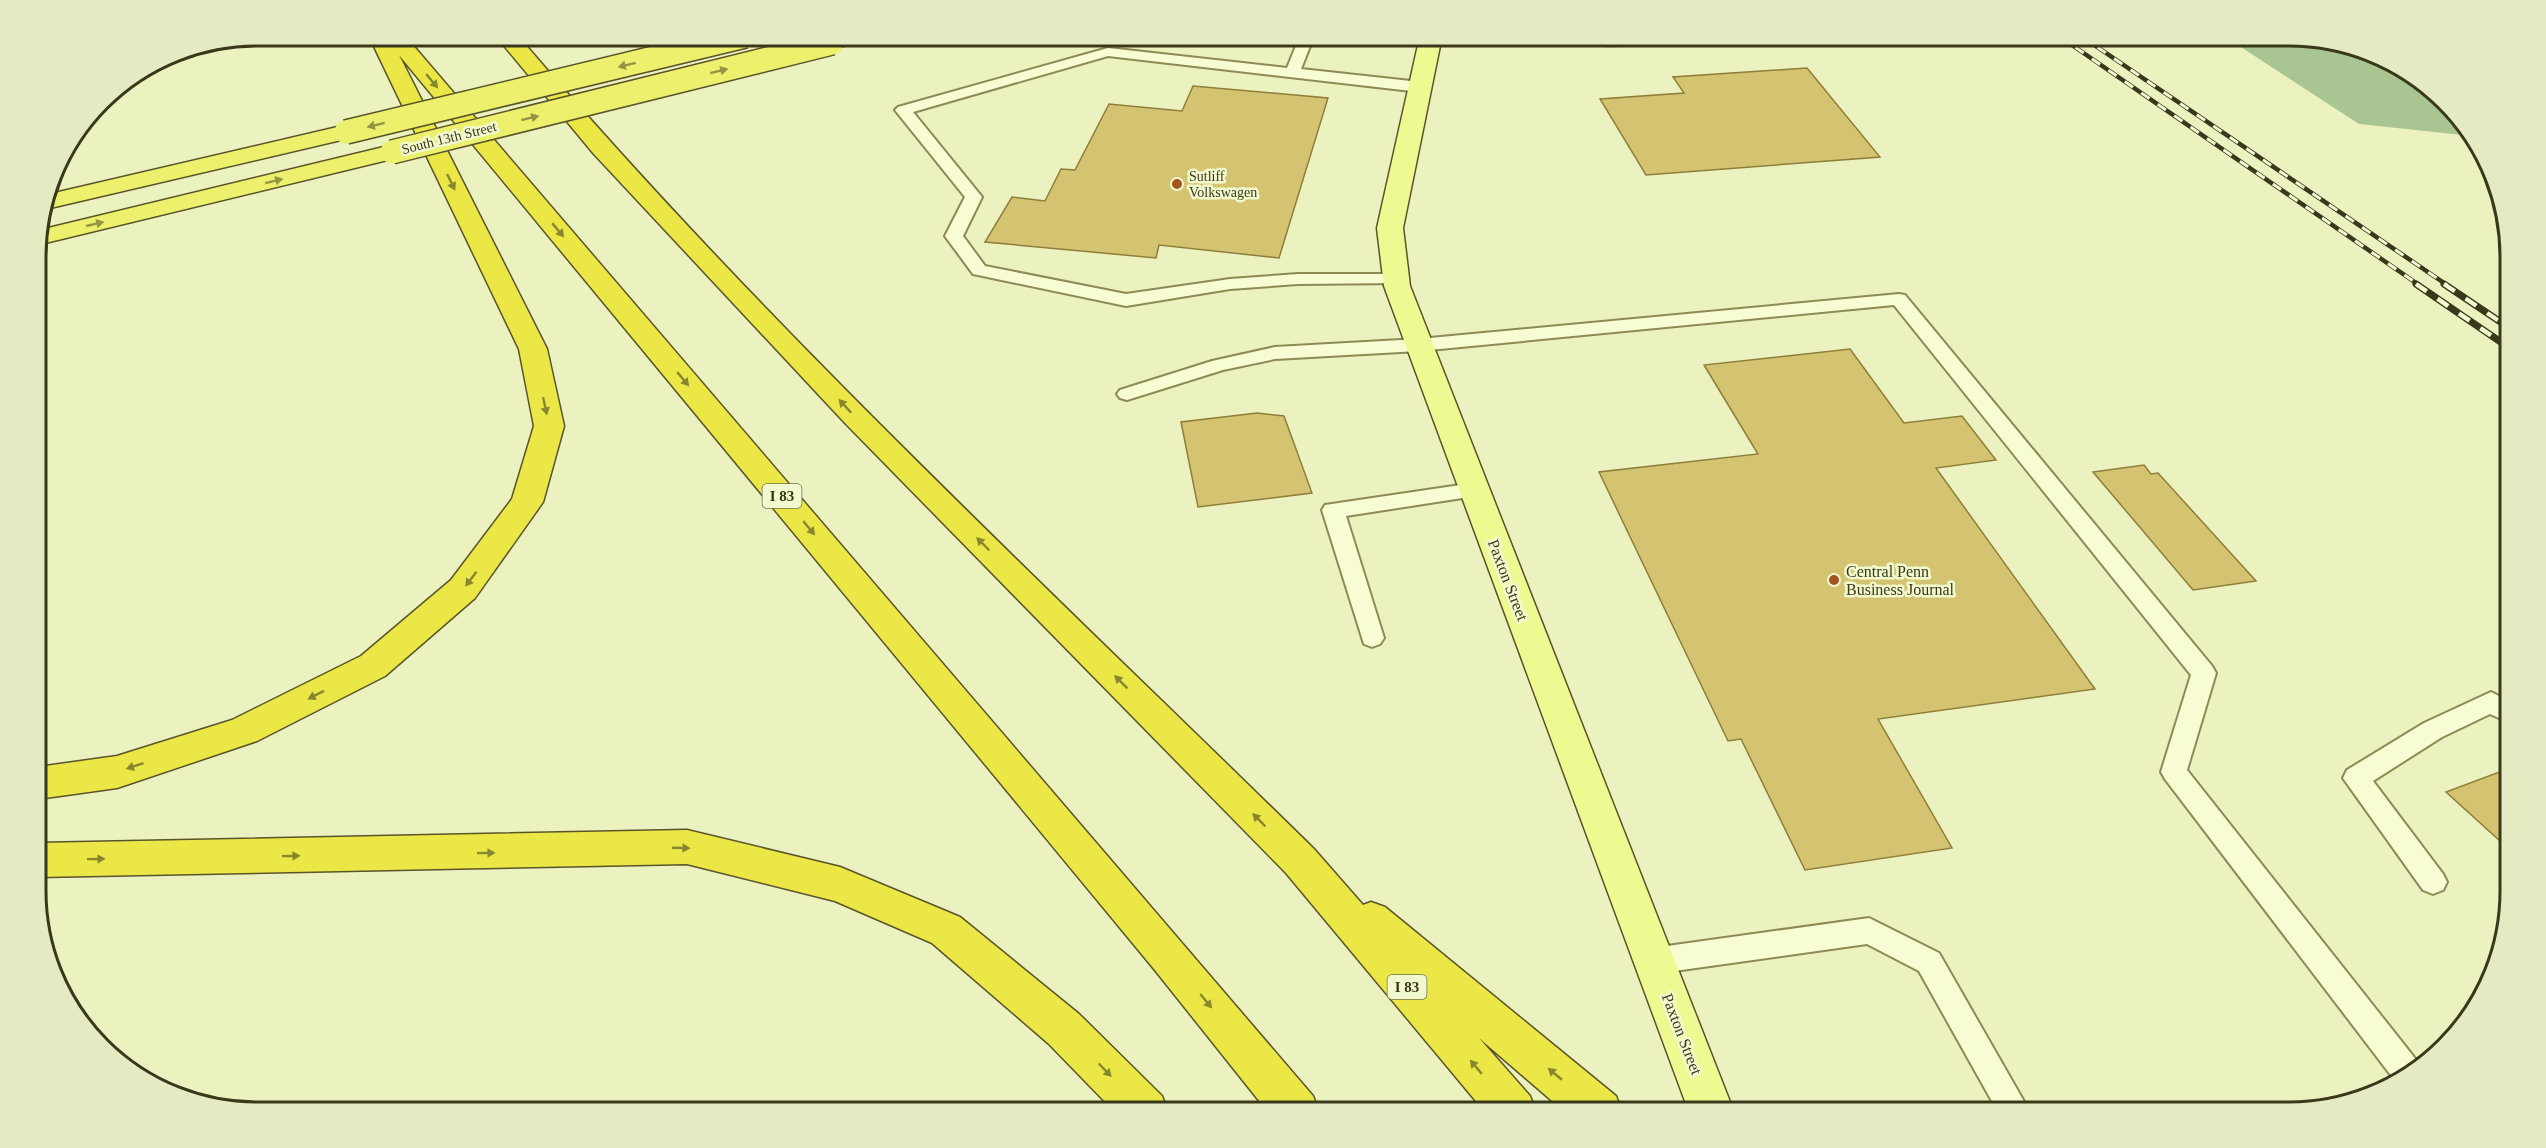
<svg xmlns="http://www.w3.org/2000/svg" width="2546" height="1148" font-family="Georgia,serif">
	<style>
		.cemetery { fill: #a9c592 }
		.building { fill: #d4c471; stroke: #8e7e39; stroke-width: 1.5 }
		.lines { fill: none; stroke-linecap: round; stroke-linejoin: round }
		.service-casing { stroke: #8d8a55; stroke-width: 4 }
		.primary-casing { stroke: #5a542a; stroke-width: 3 }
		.trunk-casing { stroke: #5a542a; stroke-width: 3 }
		.motorway-casing { stroke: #5a542a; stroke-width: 3 }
		.service { fill: #f7fcd3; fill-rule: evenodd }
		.primary { fill: #eef992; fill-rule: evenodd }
		.trunk { fill: #ecf06c; fill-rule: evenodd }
		.motorway { fill: #eae746; fill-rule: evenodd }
		.rail-far1-casing { stroke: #3a381b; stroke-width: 4.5 }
		.rail-casing { stroke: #3a381b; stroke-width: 7 }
		.rail-far1 { stroke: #f3f9cf; stroke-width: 3; stroke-dasharray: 10; stroke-linecap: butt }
		.rail { stroke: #f3f9cf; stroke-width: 4.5; stroke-dasharray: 13; stroke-linecap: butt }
		.trunk-bridge-casing { stroke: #5a542a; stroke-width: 26; stroke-linecap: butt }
		.trunk-bridge { stroke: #ecf06c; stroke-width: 23 }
		.oneway { fill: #939444 }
		.oneway2 { fill: #89872e }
		.poi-dot { fill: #a2551f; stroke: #f3f9cf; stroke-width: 2 }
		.labels { text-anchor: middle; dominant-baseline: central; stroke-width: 5; stroke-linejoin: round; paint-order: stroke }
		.far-street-label { font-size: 14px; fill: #3a381b; stroke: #f3f9cf }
		.far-poi-label { font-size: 14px; fill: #3a381b; stroke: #f3f9cf; text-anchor: start }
		.shield { fill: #f3f9cf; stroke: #727251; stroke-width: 1.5 }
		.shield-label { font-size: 15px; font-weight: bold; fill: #3a381b }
		.poi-label { font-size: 16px; fill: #3a381b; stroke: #f3f9cf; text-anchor: start }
		.street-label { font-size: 16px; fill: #3a381b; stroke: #f3f9cf }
		.rim { fill: none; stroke: #3a381b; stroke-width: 3 }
	</style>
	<rect width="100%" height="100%" fill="#ecf2bf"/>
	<!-- cemetery -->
	<polygon class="cemetery" points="2224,36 2288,36 2374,53 2424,82 2464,123 2472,136 2359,124"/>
	<!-- building -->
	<g class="building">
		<polygon points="1807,68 1880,157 1646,175 1600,99 1684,93 1673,77"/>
		<polygon points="1193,86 1328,98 1279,258 1159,245 1156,258 985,242 1012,197 1045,201 1061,169 1075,170 1109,104 1182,111"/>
		<polygon points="1850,349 1904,423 1962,416 1996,460 1936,468 2095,689 1878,719 1952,848 1805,870 1741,739 1728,741 1599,472 1758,454 1704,365"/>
		<polygon points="1257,413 1284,416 1312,493 1198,507 1181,422"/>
		<polygon points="2144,465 2151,474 2158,473 2256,581 2193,590 2093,472"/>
		<polygon points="2510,768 2510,850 2446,792"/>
	</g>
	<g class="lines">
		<!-- service casing -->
		<g class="service-casing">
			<g id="service">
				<polygon points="1300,36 1314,36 1301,69 1420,82 1428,87 1420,92 1108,56 913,112 982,197 963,236 985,266 1126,294 1230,279 1298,274 1395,274 1401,275 1404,279 1401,283 1298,284 1230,289 1126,306 973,274 945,236 965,197 895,110 898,107 1108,48 1287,68"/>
				<path d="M1534,36H1660C1645,53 1564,42 1541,40Z"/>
				<polygon points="1899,294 1905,295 2212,666 2216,673 2187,770 2421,1066 2412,1074 2396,1082 2165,779 2161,772 2191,675 1894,305 1419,351 1275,359 1223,370 1127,400 1120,398 1117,394 1120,390 1212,361 1275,347 1419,339"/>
				<polygon points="1474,483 1482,485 1485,490 1482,495 1346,516 1384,638 1380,644 1372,647 1364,644 1322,510 1325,505"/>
				<polygon points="2491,692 2509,701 2510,723 2490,714 2442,737 2373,781 2443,874 2447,882 2443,890 2433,894 2423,890 2343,778 2347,770 2424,723"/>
				<polygon points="1869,918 1939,953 2030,1112 1998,1112 1919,971 1867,944 1653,974 1643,970 1639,961 1643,952 1653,948"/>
			</g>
		</g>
		<!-- primary casing -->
		<g class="primary-casing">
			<polygon id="primary" points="1420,36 1442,36 1403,228 1410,286 1734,1112 1689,1112 1384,286 1377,228"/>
		</g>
		<!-- trunk casing -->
		<g class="trunk-casing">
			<g id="trunk">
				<polygon points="834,36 870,36 866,40 832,49 825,47 821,43 825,39"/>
				<polygon points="346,125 354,127 358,132 354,137 46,209 50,194"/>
				<polygon points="392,145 400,147 404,152 400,157 37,245 40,230"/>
			</g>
		</g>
		<!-- motorway casing -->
		<g class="motorway-casing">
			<g id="motorway">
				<polygon points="369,36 405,36 1313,1096 1319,1112 1268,1112 1154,969 399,55 547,349 564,426 543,502 475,598 385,676 257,741 117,788 38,799 38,767 117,756 232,720 361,656 451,580 512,499 534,426 519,349"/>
				<path d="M496,36H518C764,325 1044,584 1314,849L1363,905L1371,902L1385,907L1616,1096L1622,1112H1565L1479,1038L1530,1096L1536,1112H1485L1286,873L845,423L593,153Z"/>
				<polygon points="687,830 840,867 960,917 1079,1014 1162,1096 1168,1112 1115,1112 1049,1044 932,943 835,901 687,864 38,877 38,843"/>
			</g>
		</g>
		<!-- service -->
		<use href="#service" class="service"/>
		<!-- primary -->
		<use href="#primary" class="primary"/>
		<!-- trunk -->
		<use href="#trunk" class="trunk"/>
		<!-- motorway -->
		<use href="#motorway" class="motorway"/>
		<!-- rail-far1 casing -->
		<g class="rail-far1-casing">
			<g id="rail-far1">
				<polyline points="2059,36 2419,285"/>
				<polyline points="2081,36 2447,285"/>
			</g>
		</g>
		<!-- rail casing -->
		<g class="rail-casing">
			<g id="rail">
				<polyline points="2416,284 2508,347"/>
				<polyline points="2444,284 2508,327"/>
			</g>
		</g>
		<!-- rail-far1 -->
		<use href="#rail-far1" class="rail-far1"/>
		<!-- rail -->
		<use href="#rail" class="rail"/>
		<!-- trunk-bridge casing -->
		<g class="trunk-bridge-casing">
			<g id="trunk-bridge">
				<polyline points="346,132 745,36"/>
				<polyline points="392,152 832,43"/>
			</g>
		</g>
		<!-- trunk-bridge -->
		<use href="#trunk-bridge" class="trunk-bridge"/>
	</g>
	<!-- one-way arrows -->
	<defs><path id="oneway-solid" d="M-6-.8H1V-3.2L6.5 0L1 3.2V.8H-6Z" transform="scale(1.5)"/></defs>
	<g class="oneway">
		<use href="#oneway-solid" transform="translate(627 65) rotate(166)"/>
		<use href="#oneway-solid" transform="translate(719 71) rotate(-14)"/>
		<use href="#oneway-solid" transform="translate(530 118) rotate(-14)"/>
		<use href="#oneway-solid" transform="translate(376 125) rotate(166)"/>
		<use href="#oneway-solid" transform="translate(274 181) rotate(-14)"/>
		<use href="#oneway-solid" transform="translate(95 224) rotate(-13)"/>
	</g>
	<g class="oneway2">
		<use href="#oneway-solid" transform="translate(432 81) rotate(50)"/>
		<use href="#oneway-solid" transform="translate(451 182) rotate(64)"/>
		<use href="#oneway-solid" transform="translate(558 230) rotate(50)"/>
		<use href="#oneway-solid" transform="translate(683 379) rotate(50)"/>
		<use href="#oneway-solid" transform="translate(545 406) rotate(78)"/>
		<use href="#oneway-solid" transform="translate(845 406) rotate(-133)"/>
		<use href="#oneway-solid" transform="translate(809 528) rotate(50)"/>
		<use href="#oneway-solid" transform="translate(983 544) rotate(-135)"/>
		<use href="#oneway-solid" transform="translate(471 579) rotate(127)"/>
		<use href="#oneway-solid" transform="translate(1121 682) rotate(-135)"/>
		<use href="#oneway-solid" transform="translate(316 695) rotate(153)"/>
		<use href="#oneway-solid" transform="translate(135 766) rotate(162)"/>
		<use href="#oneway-solid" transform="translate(1259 820) rotate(-135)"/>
		<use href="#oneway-solid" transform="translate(681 848) rotate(2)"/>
		<use href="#oneway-solid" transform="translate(486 853) rotate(-1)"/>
		<use href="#oneway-solid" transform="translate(291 856) rotate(-1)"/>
		<use href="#oneway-solid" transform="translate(96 859) rotate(-1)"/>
		<use href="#oneway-solid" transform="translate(1206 1001) rotate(51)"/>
		<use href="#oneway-solid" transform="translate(1476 1067) rotate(-130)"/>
		<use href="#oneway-solid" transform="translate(1105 1070) rotate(46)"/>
		<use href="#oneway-solid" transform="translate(1555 1074) rotate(-140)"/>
	</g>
	<!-- markers -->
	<g class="poi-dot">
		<circle cx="1177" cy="184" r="6"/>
		<circle cx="1834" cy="580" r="6"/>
	</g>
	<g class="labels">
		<!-- far-street labels -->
		<g class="far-street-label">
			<text transform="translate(449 138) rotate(-14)">South 13th Street</text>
		</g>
		<!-- far-poi labels -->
		<g class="far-poi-label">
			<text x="1189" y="176">Sutliff<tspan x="1189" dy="16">Volkswagen</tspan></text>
		</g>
		<!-- shield labels -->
		<g class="shield">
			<rect x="762.5" y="484" width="39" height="24" rx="4.5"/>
			<rect x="1387.5" y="975" width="39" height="24" rx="4.5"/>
		</g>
		<g class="shield-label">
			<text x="782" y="496">I 83</text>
			<text x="1407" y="987">I 83</text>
		</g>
		<!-- poi labels -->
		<g class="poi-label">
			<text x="1846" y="571">Central Penn<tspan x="1846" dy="18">Business Journal</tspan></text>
		</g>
		<!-- street labels -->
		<g class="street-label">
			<text transform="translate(1508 580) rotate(69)">Paxton Street</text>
			<text transform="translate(1682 1034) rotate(69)">Paxton Street</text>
		</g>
	</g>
	<!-- crop -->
	<path d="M0 0H2546V1148H0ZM257 46H2289A211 211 0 0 1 2500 257V891A211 211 0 0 1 2289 1102H257A211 211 0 0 1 46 891V257A211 211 0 0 1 257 46Z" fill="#e4eac1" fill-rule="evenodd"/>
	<path class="rim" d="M257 46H2289A211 211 0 0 1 2500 257V891A211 211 0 0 1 2289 1102H257A211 211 0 0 1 46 891V257A211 211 0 0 1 257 46Z"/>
</svg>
